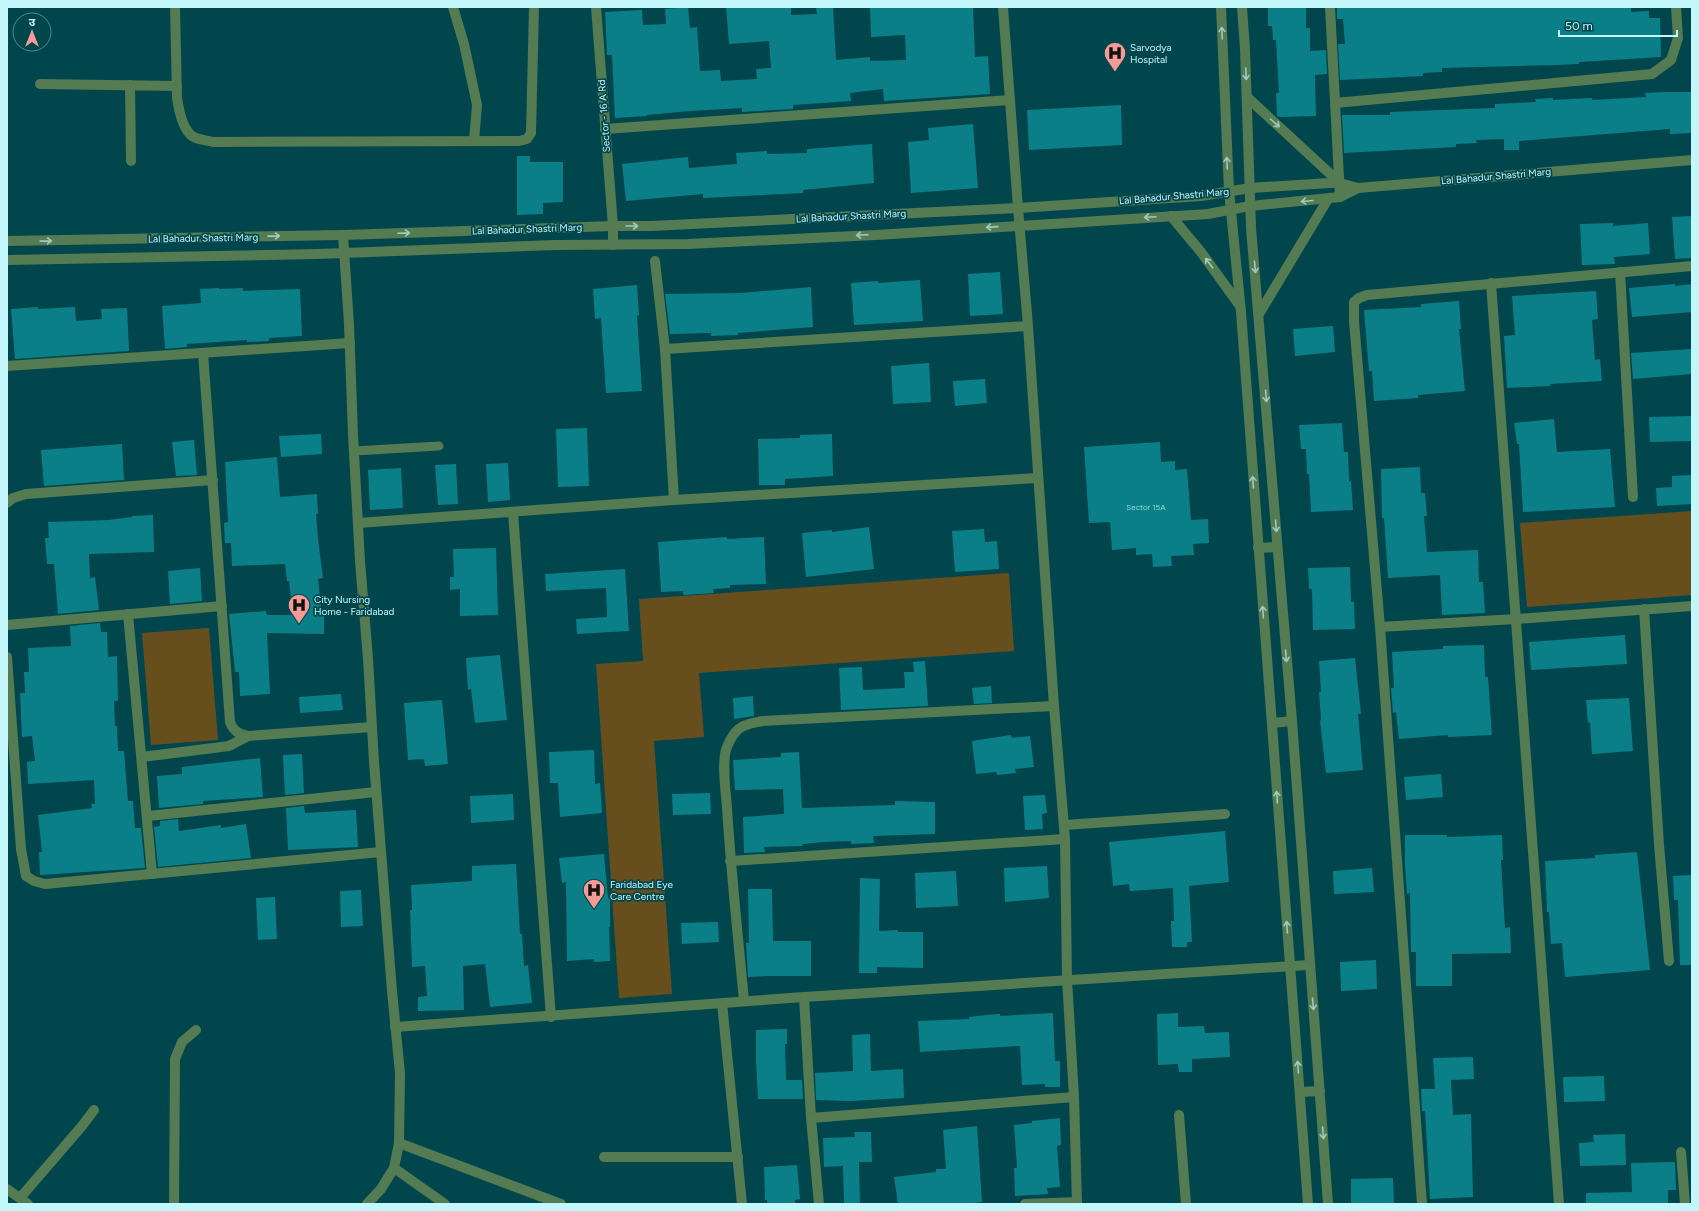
<svg xmlns="http://www.w3.org/2000/svg" width="1699" height="1211" font-family="Figtree,'Noto Sans Devanagari',sans-serif">
	<style>
		.green { fill: #674f1d }
		.building { fill: #0b7f87 }
		.lines { fill: none; stroke-linecap: round; stroke-linejoin: round }
		.service { stroke: #547b51; stroke-width: 9 }
		.minor { stroke: #547b51; stroke-width: 10 }
		.tertiary { stroke: #547b51; stroke-width: 10 }
		.oneway { stroke: #9dccc0 }
		.labels { text-anchor: middle; dominant-baseline: central; stroke-width: 3.5; stroke-linejoin: round; paint-order: stroke }
		.number-label { font-size: 8px; fill: #96d9df }
		.poi-label { font-size: 10px; fill: #c4f7fc; stroke: #00464c; text-anchor: start }
		.street-label { font-size: 10px; fill: #c4f7fc; stroke: #00464c }
	</style>
	<rect width="100%" height="100%" fill="#00464c"/>
	<!-- green -->
	<g class="green">
		<polygon points="1692,511 1692,595 1527,607 1520,523"/>
		<polygon points="1009,573 1014,651 699,673 704,737 654,741 672,994 619,998 596,664 643,661 639,599"/>
		<polygon points="209,628 218,740 151,745 142,633"/>
	</g>
	<!-- building -->
	<g class="building">
		<polygon points="688,7 690,28 697,27 700,71 720,70 721,81 757,79 756,69 771,68 769,41 729,44 726,7 791,7 791,15 817,14 816,7 833,7 836,60 870,57 870,61 906,60 905,35 871,37 870,7 973,7 975,57 988,56 990,94 884,101 883,89 850,93 851,101 793,105 793,109 742,112 742,108 690,111 647,115 647,116 615,118 612,55 607,55 605,12 642,10 643,25 666,24 665,9"/>
		<polygon points="1268,7 1306,7 1306,28 1310,28 1310,51 1326,50 1327,74 1315,75 1316,116 1279,117 1277,116 1276,93 1279,93 1276,40 1273,40 1272,26 1268,26"/>
		<polygon points="1337,7 1631,7 1631,12 1649,11 1649,18 1660,18 1661,57 1579,62 1579,64 1557,65 1442,68 1442,72 1423,73 1423,76 1340,80 1338,44 1345,44 1343,19 1337,19"/>
		<polygon points="1665,92 1692,92 1692,133 1670,134 1670,129 1519,141 1519,150 1504,150 1504,139 1476,140 1477,143 1456,144 1456,147 1344,153 1342,115 1390,115 1390,112 1495,108 1495,104 1536,102 1535,99 1553,98 1553,100 1592,98 1592,100 1646,97 1645,93"/>
		<polygon points="1121,105 1122,145 1029,150 1027,110"/>
		<polygon points="973,124 978,188 911,193 908,142 929,140 928,128"/>
		<polygon points="872,144 874,183 803,190 803,193 703,198 703,194 626,201 622,164 688,157 689,168 737,164 736,153 767,151 767,154 807,153 807,149"/>
		<polygon points="517,156 530,156 530,162 563,162 563,202 543,203 543,214 517,215"/>
		<polygon points="1692,216 1692,258 1675,259 1672,217"/>
		<polygon points="1613,223 1613,226 1648,223 1650,254 1614,257 1615,264 1582,265 1580,224"/>
		<polygon points="1000,272 1003,314 970,316 968,274"/>
		<polygon points="920,280 923,321 854,325 851,283 878,281 878,283"/>
		<polygon points="1675,284 1675,286 1692,284 1692,312 1632,317 1629,288"/>
		<polygon points="637,285 639,315 637,316 642,391 606,393 601,318 595,319 593,289"/>
		<polygon points="811,287 813,327 738,333 738,335 711,336 711,333 670,334 665,294 741,293"/>
		<polygon points="219,288 219,289 243,288 243,291 300,289 302,336 269,338 269,341 247,342 247,340 187,344 187,347 165,349 162,306 201,303 200,289"/>
		<polygon points="1596,291 1598,319 1592,320 1595,360 1600,359 1602,381 1550,384 1550,386 1507,388 1504,336 1515,335 1512,296"/>
		<polygon points="1459,301 1461,329 1459,329 1465,391 1418,395 1418,398 1374,401 1372,371 1369,371 1364,310 1421,307 1421,304"/>
		<polygon points="38,307 38,309 75,307 76,321 102,319 101,309 127,308 129,351 15,359 11,309"/>
		<polygon points="1333,326 1335,352 1295,356 1293,329"/>
		<polygon points="1692,349 1692,374 1633,379 1631,353"/>
		<polygon points="929,363 931,402 893,404 891,366"/>
		<polygon points="985,379 987,403 955,406 953,381"/>
		<polygon points="1691,416 1692,441 1650,442 1649,417"/>
		<polygon points="1554,419 1557,452 1610,449 1615,507 1523,512 1519,444 1517,444 1514,423"/>
		<polygon points="1342,423 1344,452 1348,452 1349,481 1351,481 1353,510 1311,512 1309,474 1307,474 1306,449 1301,449 1299,425"/>
		<polygon points="587,428 589,486 558,487 556,429"/>
		<polygon points="321,434 322,454 281,457 279,436"/>
		<polygon points="832,434 833,476 785,479 785,485 759,485 758,439 800,438 800,435"/>
		<polygon points="194,440 197,475 176,476 172,442"/>
		<polygon points="1160,442 1161,462 1175,461 1175,470 1187,469 1191,520 1208,519 1209,543 1193,544 1194,555 1171,556 1172,566 1153,567 1152,554 1136,555 1136,548 1112,550 1110,522 1089,523 1084,447"/>
		<polygon points="122,444 124,480 44,486 41,450"/>
		<polygon points="277,457 280,497 317,494 318,514 316,514 318,539 323,578 318,579 322,616 324,616 324,634 267,633 270,694 240,696 239,672 235,672 229,614 266,611 267,615 293,615 289,581 287,581 285,564 232,566 231,543 225,543 224,523 228,522 225,462"/>
		<polygon points="508,463 510,500 488,502 486,464"/>
		<polygon points="456,464 458,504 438,505 435,465"/>
		<polygon points="1420,467 1421,493 1425,493 1427,516 1424,516 1427,552 1478,550 1479,582 1483,582 1485,613 1442,615 1440,575 1388,578 1384,518 1382,518 1381,469"/>
		<polygon points="401,468 403,508 370,510 368,470"/>
		<polygon points="1692,475 1692,504 1657,506 1656,488 1672,487 1672,476"/>
		<polygon points="153,515 154,552 89,554 90,578 95,577 99,610 58,614 54,564 47,564 45,538 49,538 48,522 109,520 132,517 132,516"/>
		<polygon points="869,527 874,569 806,577 802,533 832,530 832,532"/>
		<polygon points="984,529 985,542 997,541 999,569 955,572 952,531"/>
		<polygon points="727,537 727,539 764,537 766,584 730,585 730,588 713,589 714,593 683,595 683,591 661,592 658,542"/>
		<polygon points="496,548 498,615 460,616 460,589 450,590 450,577 454,577 453,549"/>
		<polygon points="1350,567 1351,602 1354,602 1355,629 1313,630 1312,589 1309,589 1308,568"/>
		<polygon points="200,568 202,601 170,604 168,571"/>
		<polygon points="625,569 629,631 577,634 576,619 607,617 606,588 546,591 545,574"/>
		<polygon points="100,623 101,632 107,632 108,657 117,656 118,701 114,701 115,726 117,726 118,751 124,751 128,801 133,801 135,828 141,828 145,868 40,875 39,852 42,852 38,815 92,808 91,804 95,804 94,780 28,784 27,762 35,761 32,736 22,737 20,693 25,693 24,672 29,672 28,648 71,646 70,626"/>
		<polygon points="1625,635 1627,664 1531,670 1529,642"/>
		<polygon points="1484,645 1485,677 1488,677 1492,735 1448,737 1448,735 1399,739 1396,712 1393,713 1391,688 1394,688 1392,652 1443,649 1443,646"/>
		<polygon points="500,655 507,720 475,723 471,689 468,690 466,658"/>
		<polygon points="1355,658 1361,714 1358,714 1363,770 1326,773 1320,721 1321,720 1319,692 1321,692 1319,661"/>
		<polygon points="925,661 928,706 841,710 839,668 862,667 863,690 905,688 904,672 914,672 913,662"/>
		<polygon points="991,686 992,703 974,704 972,688"/>
		<polygon points="341,694 343,710 300,713 299,697"/>
		<polygon points="753,696 754,716 734,719 733,698"/>
		<polygon points="1629,698 1633,751 1592,754 1590,722 1588,723 1586,700"/>
		<polygon points="442,700 448,764 425,766 424,759 408,760 404,703"/>
		<polygon points="1011,735 1012,738 1030,736 1034,767 1015,769 1016,773 997,775 996,772 976,774 972,741"/>
		<polygon points="594,750 595,784 600,783 602,813 560,817 558,783 550,783 549,752"/>
		<polygon points="799,752 802,808 895,805 895,801 935,802 935,834 873,836 874,843 851,844 851,841 824,842 802,844 803,846 764,847 765,852 744,853 743,817 784,814 783,789 735,790 733,760 781,757 781,753"/>
		<polygon points="302,754 304,793 285,795 283,755"/>
		<polygon points="260,758 263,797 203,801 203,804 159,808 157,776 182,774 182,767"/>
		<polygon points="1441,774 1443,797 1406,800 1404,777"/>
		<polygon points="710,793 711,814 673,815 672,794"/>
		<polygon points="513,794 514,820 471,823 470,796"/>
		<polygon points="1045,795 1047,813 1042,814 1043,829 1025,830 1023,796"/>
		<polygon points="304,806 305,813 356,810 358,847 288,850 286,808"/>
		<polygon points="178,819 179,831 221,825 221,828 246,824 251,858 158,867 154,827 160,826 160,821"/>
		<polygon points="1225,831 1229,882 1189,886 1192,942 1187,942 1187,947 1172,947 1171,921 1174,921 1173,888 1130,891 1129,884 1113,886 1109,842"/>
		<polygon points="1405,835 1447,835 1447,837 1502,835 1503,860 1501,860 1505,928 1510,927 1511,953 1452,954 1452,986 1416,986 1416,952 1411,952 1410,893 1407,894 1405,866"/>
		<polygon points="1637,852 1650,970 1565,977 1562,943 1551,944 1549,912 1547,912 1545,861 1595,858 1595,855"/>
		<polygon points="604,854 608,898 610,898 610,927 609,927 610,961 594,962 594,959 567,961 566,882 562,883 559,858"/>
		<polygon points="516,864 520,934 522,934 524,966 528,965 532,1003 490,1007 485,964 463,966 464,1010 418,1011 418,997 427,996 425,966 412,967 410,910 412,910 411,885 472,881 472,866"/>
		<polygon points="1047,866 1049,898 1005,902 1004,868"/>
		<polygon points="1372,868 1374,892 1334,894 1333,871"/>
		<polygon points="956,871 958,906 916,908 915,873"/>
		<polygon points="1692,875 1692,965 1680,965 1678,900 1674,900 1673,876"/>
		<polygon points="860,878 880,879 879,931 898,930 898,932 923,932 923,968 877,967 877,973 859,973"/>
		<polygon points="748,889 772,889 773,941 811,941 811,976 767,976 748,977 746,943 749,943"/>
		<polygon points="361,890 363,926 341,927 340,891"/>
		<polygon points="275,897 277,939 258,940 256,898"/>
		<polygon points="718,922 719,942 682,944 681,923"/>
		<polygon points="1376,960 1377,989 1341,991 1340,962"/>
		<polygon points="1053,1013 1055,1061 1060,1061 1060,1087 1045,1087 1045,1084 1022,1085 1020,1046 920,1052 918,1021 969,1019 969,1017 986,1015 1000,1014 1000,1016"/>
		<polygon points="1178,1013 1178,1027 1204,1026 1205,1033 1229,1032 1230,1057 1192,1059 1192,1072 1179,1072 1178,1064 1158,1065 1157,1014"/>
		<polygon points="787,1029 787,1044 785,1044 786,1080 802,1080 803,1099 758,1099 756,1061 756,1030"/>
		<polygon points="870,1034 871,1071 903,1069 904,1098 850,1101 816,1100 815,1073 853,1071 852,1035"/>
		<polygon points="1473,1057 1474,1079 1451,1080 1453,1115 1471,1114 1473,1197 1430,1199 1425,1111 1422,1111 1421,1089 1435,1089 1433,1058"/>
		<polygon points="1604,1076 1605,1101 1564,1102 1563,1077"/>
		<polygon points="1060,1118 1061,1145 1057,1146 1060,1187 1047,1188 1048,1194 1015,1196 1014,1168 1017,1168 1014,1125 1032,1123 1032,1121"/>
		<polygon points="977,1126 982,1202 966,1204 898,1204 894,1177 936,1172 936,1169 946,1169 943,1130"/>
		<polygon points="854,1132 871,1132 872,1162 859,1162 860,1204 844,1204 843,1166 824,1167 823,1138 855,1137"/>
		<polygon points="1625,1134 1626,1165 1580,1166 1579,1143 1594,1142 1593,1135"/>
		<polygon points="1675,1162 1676,1190 1668,1190 1668,1204 1586,1204 1586,1193 1632,1192 1631,1163"/>
		<polygon points="797,1165 800,1199 795,1200 795,1204 767,1204 767,1200 765,1200 764,1167"/>
		<polygon points="1393,1178 1394,1203 1351,1204 1351,1179"/>
	</g>
	<g class="lines">
		<!-- service -->
		<polyline class="service" points="354,451 439,446"/>
		<!-- minor -->
		<g class="minor">
			<path d="M175,7L177,98C179,110 182,128 192,136C197,140 207,140 213,142L519,141L527,139L531,133L534,7"/>
			<polyline points="453,7 464,44 477,105 474,141"/>
			<polyline points="596,7 613,226 613,245"/>
			<polyline points="1003,7 1018,208 1028,326 1054,706 1065,839 1067,979 1074,1097 1077,1204"/>
			<polyline points="1330,7 1340,197"/>
			<polyline points="40,84 177,86"/>
			<polyline points="130,85 131,161"/>
			<polyline points="1335,103 1652,74 1671,60 1678,38 1676,7"/>
			<polyline points="605,129 1010,100"/>
			<polyline points="655,261 665,349 674,500"/>
			<polyline points="1620,272 1633,497"/>
			<polyline points="1491,283 1559,1204"/>
			<polyline points="665,349 1028,326"/>
			<path d="M203,353L230,722C233,731 239,734 248,736L372,727"/>
			<polyline points="7,366 350,343"/>
			<polyline points="7,503 13,498 26,494 213,480"/>
			<polyline points="513,513 551,1017"/>
			<polyline points="358,523 674,500 1038,478"/>
			<polyline points="1644,609 1659,845 1669,961"/>
			<polyline points="128,614 152,874"/>
			<polyline points="7,625 222,606"/>
			<polyline points="1380,627 1516,619 1692,606"/>
			<polyline points="7,657 21,849 26,876 34,881 45,884 381,852"/>
			<polyline points="142,757 229,746 248,736"/>
			<polyline points="148,816 376,792"/>
			<polyline points="1065,825 1225,814"/>
			<polyline points="730,861 1065,839"/>
			<polyline points="804,997 811,1118 819,1204"/>
			<path d="M744,1001C738,936 731,872 727,808C726,792 721,761 727,747C735,727 743,724 763,721L1054,706"/>
			<polyline points="722,1003 742,1204"/>
			<polyline points="1179,1115 1186,1204"/>
			<polyline points="811,1118 1074,1097"/>
			<polyline points="399,1143 561,1204"/>
			<polyline points="1681,1152 1685,1204"/>
			<polyline points="604,1157 738,1157"/>
			<polyline points="394,1168 445,1204"/>
			<polyline points="20,1198 82,1126 94,1110"/>
			<polyline points="174,1204 175,1059 182,1042 196,1030"/>
			<polyline points="1025,1204 1077,1202"/>
			<polyline points="1422,1204 1380,627 1354,321 1354,302 1359,298 1367,295 1692,266"/>
		</g>
		<!-- tertiary -->
		<g class="tertiary">
			<polyline points="1221,7 1229,191 1241,312 1308,1204"/>
			<polyline points="1242,7 1245,49 1251,228 1292,721 1328,1204"/>
			<polyline points="1247,97 1340,183"/>
			<polyline points="1171,216 1201,252 1240,306"/>
			<polyline points="343,235 349,324 353,435 360,561 368,659 374,762 392,991 400,1073 399,1143 394,1168 381,1189 367,1204"/>
			<polyline points="7,241 343,235 613,226 651,226 1018,208 1201,196 1250,188 1330,183 1340,183 1358,188 1692,160"/>
			<polyline points="7,260 317,254 555,245 688,244 876,235 1208,214 1250,206 1340,197 1358,188"/>
			<polyline points="1259,314 1328,199"/>
			<polyline points="1258,548 1277,547"/>
			<polyline points="1272,723 1292,721"/>
			<polyline points="395,1027 804,997 1309,965"/>
			<polyline points="1300,1092 1320,1091"/>
			<polyline points="7,1189 28,1204"/>
		</g>
	</g>
	<!-- one-way arrows -->
	<defs><path id="oneway-shaft" d="M-6 0H5M1.5-3L5.5 0L1.5 3" fill="none" stroke-width="1.6" stroke-linecap="round" stroke-linejoin="round"/></defs>
	<g class="oneway">
		<use href="#oneway-shaft" transform="translate(1222 33) rotate(-92)"/>
		<use href="#oneway-shaft" transform="translate(1246 74) rotate(88)"/>
		<use href="#oneway-shaft" transform="translate(1275 123) rotate(42)"/>
		<use href="#oneway-shaft" transform="translate(1227 163) rotate(-93)"/>
		<use href="#oneway-shaft" transform="translate(1307 201) rotate(175)"/>
		<use href="#oneway-shaft" transform="translate(1150 217) rotate(177)"/>
		<use href="#oneway-shaft" transform="translate(632 226)"/>
		<use href="#oneway-shaft" transform="translate(992 227) rotate(176)"/>
		<use href="#oneway-shaft" transform="translate(404 233) rotate(-2)"/>
		<use href="#oneway-shaft" transform="translate(862 235) rotate(177)"/>
		<use href="#oneway-shaft" transform="translate(274 236) rotate(-1)"/>
		<use href="#oneway-shaft" transform="translate(46 241) rotate(-1)"/>
		<use href="#oneway-shaft" transform="translate(1209 263) rotate(-127)"/>
		<use href="#oneway-shaft" transform="translate(1255 267) rotate(85)"/>
		<use href="#oneway-shaft" transform="translate(1266 396) rotate(86)"/>
		<use href="#oneway-shaft" transform="translate(1253 482) rotate(-94)"/>
		<use href="#oneway-shaft" transform="translate(1276 526) rotate(86)"/>
		<use href="#oneway-shaft" transform="translate(1263 612) rotate(-94)"/>
		<use href="#oneway-shaft" transform="translate(1286 656) rotate(85)"/>
		<use href="#oneway-shaft" transform="translate(1277 797) rotate(-94)"/>
		<use href="#oneway-shaft" transform="translate(1287 927) rotate(-94)"/>
		<use href="#oneway-shaft" transform="translate(1313 1004) rotate(85)"/>
		<use href="#oneway-shaft" transform="translate(1298 1067) rotate(-94)"/>
		<use href="#oneway-shaft" transform="translate(1323 1133) rotate(86)"/>
	</g>
	<!-- icons -->
	<defs>
		<g id="hospital-pin" transform="scale(1.15)"><path d="M0 17L-7.5 6A9.5 9.5 0 1 1 7.5 6Z" fill="#f59b97" stroke="#00464c"/><path d="M-5-5h3v3.5h4V-5h3V5h-3V1.5h-4V5h-3Z" fill="#111"/></g>
	</defs>
	<g fill-rule="evenodd">
		<use href="#hospital-pin" x="1115" y="53"/>
		<use href="#hospital-pin" x="299" y="605"/>
		<use href="#hospital-pin" x="594" y="890"/>
	</g>
	<g class="labels">
		<!-- number labels -->
		<g class="number-label">
			<text x="1146" y="507">Sector 15A</text>
		</g>
		<!-- poi labels -->
		<g class="poi-label">
			<text x="1130" y="47">Sarvodya<tspan x="1130" dy="12">Hospital</tspan></text>
			<text x="314" y="599">City Nursing<tspan x="314" dy="12">Home - Faridabad</tspan></text>
			<text x="610" y="884">Faridabad Eye<tspan x="610" dy="12">Care Centre</tspan></text>
		</g>
		<!-- street labels -->
		<g class="street-label">
			<text transform="translate(604 116) rotate(-94)">Sector - 16 A Rd</text>
			<text transform="translate(1496 176) rotate(-5)">Lal Bahadur Shastri Marg</text>
			<text transform="translate(1174 196) rotate(-5)">Lal Bahadur Shastri Marg</text>
			<text transform="translate(851 216) rotate(-3)">Lal Bahadur Shastri Marg</text>
			<text transform="translate(527 229) rotate(-2)">Lal Bahadur Shastri Marg</text>
			<text transform="translate(203 238) rotate(-1)">Lal Bahadur Shastri Marg</text>
		</g>
	</g>
	<!-- border -->
	<rect width="1699" height="1211" fill="none" stroke="#c4f7fc" stroke-width="16"/>
	<!-- north arrow -->
	<g transform="translate(32 32)"><circle r="19" fill="#00464c" stroke="#4e8d92"/>
	<path d="M0-3L7 15L0 10L-7 15Z" fill="#f59b97"/>
	<text y="-6" font-size="11" font-weight="bold" text-anchor="middle" fill="#c4f7fc">उ</text>
	</g>
	<!-- scale -->
	<path d="M1559 30v6h118v-6" fill="none" stroke="#c4f7fc" stroke-width="2"/>
	<text x="1565" y="30" font-size="12" fill="#c4f7fc" stroke="#00464c" stroke-width="3" paint-order="stroke">50 m</text>
</svg>
